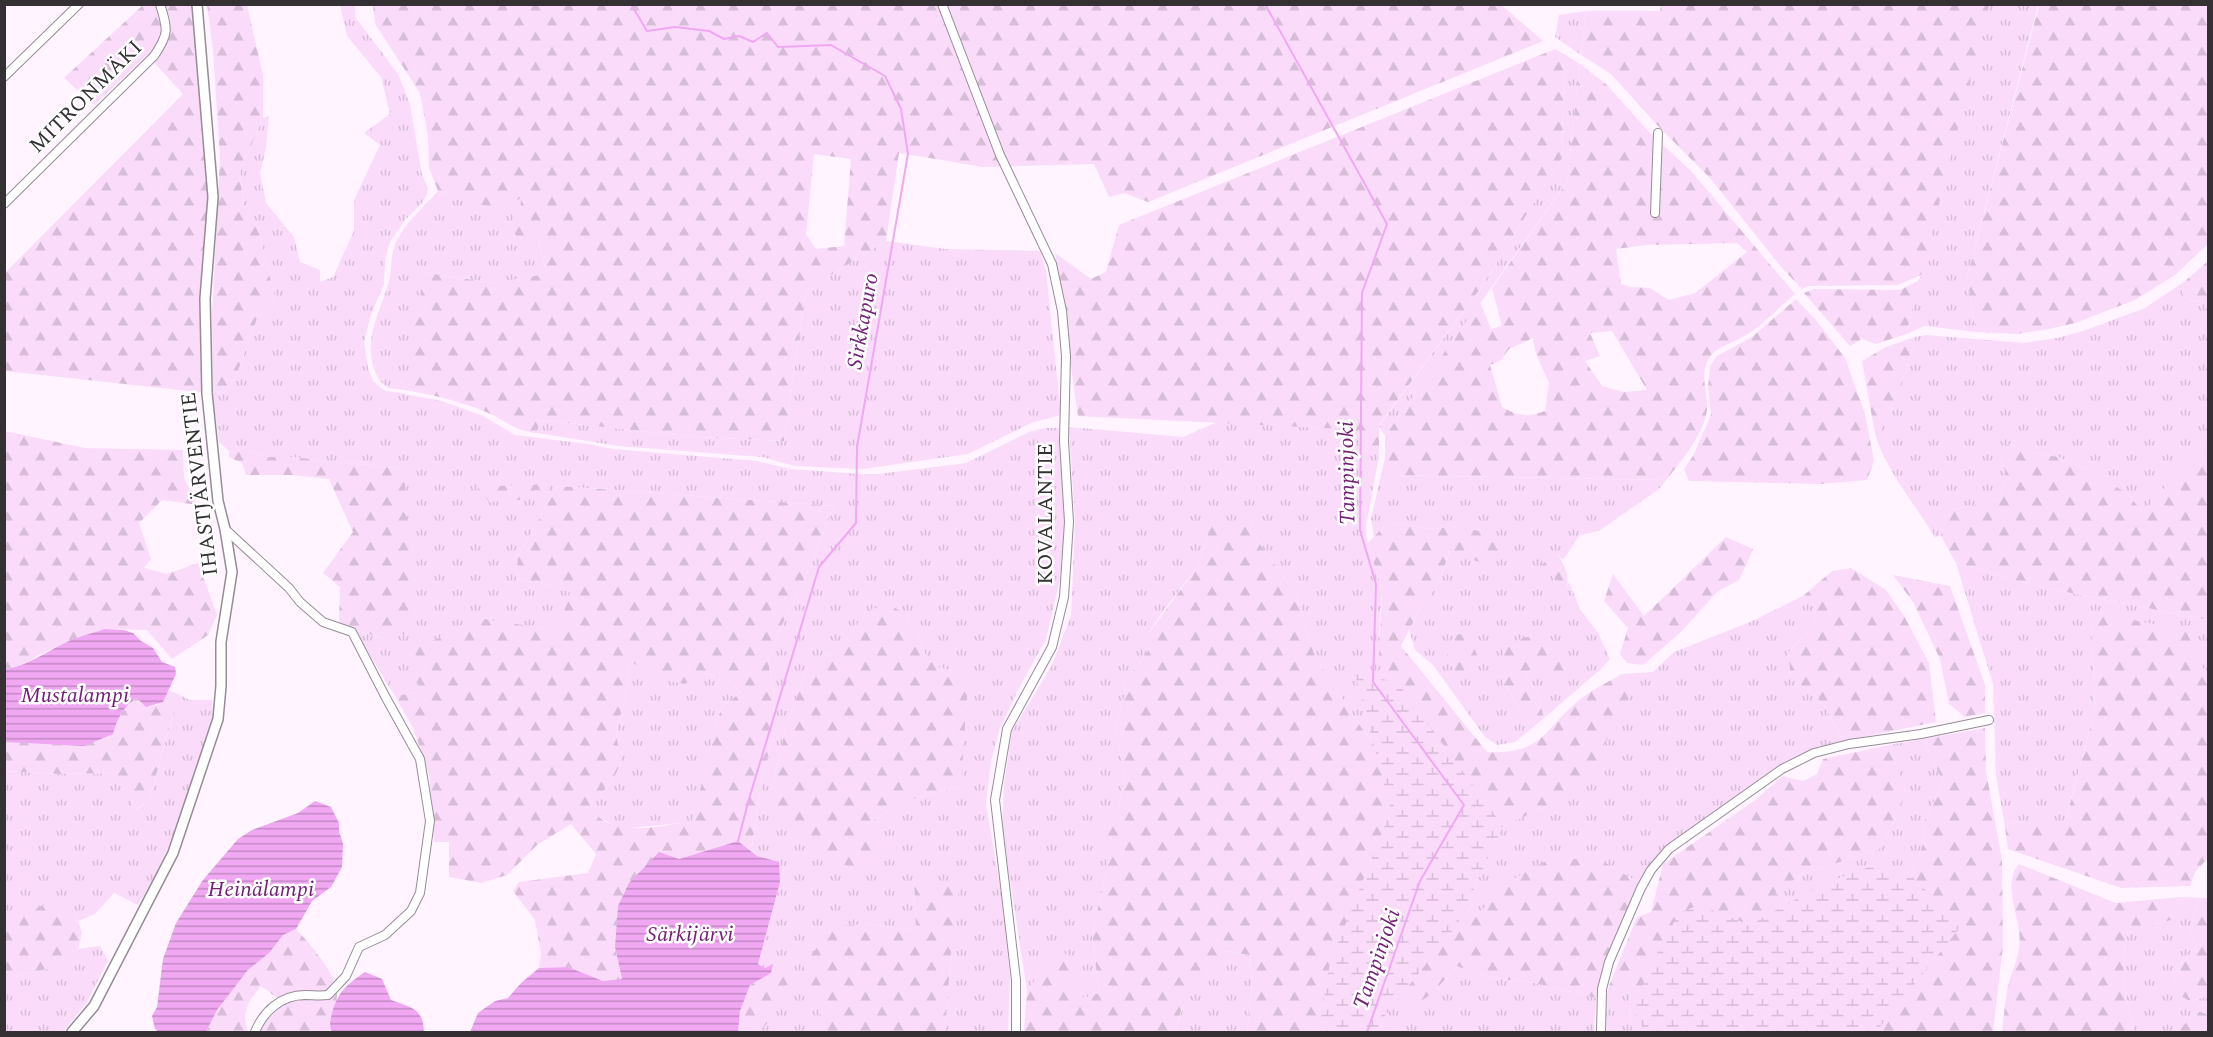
<svg xmlns="http://www.w3.org/2000/svg" width="2213" height="1037" font-family="Spectral,serif">
	<style>
		.grass { fill: url(#grass-tufts); fill-rule: evenodd }
		.forest { fill: url(#forest-firs); fill-rule: evenodd }
		.wetland { fill: url(#wetland-marsh) }
		.water { fill: url(#water-rules) }
		.lines { fill: none; stroke-linecap: round; stroke-linejoin: round }
		.stream { stroke: #f0a8f2; stroke-width: 2 }
		.minor-casing { stroke: #968c96; stroke-width: 10 }
		.tertiary-casing { stroke: #968c96; stroke-width: 12 }
		.minor { stroke: #fff; stroke-width: 8 }
		.tertiary { stroke: #fff; stroke-width: 9 }
		.labels { text-anchor: middle; dominant-baseline: central; stroke-width: 5; stroke-linejoin: round; paint-order: stroke }
		.street-label { font-size: 21px; fill: #343034; stroke: #fff }
		.water-label { font-size: 22px; font-style: italic; fill: #732077; stroke: #fff }
	</style>
	<defs>
		<pattern id="grass-tufts" width="24" height="20" patternUnits="userSpaceOnUse" patternTransform="scale(1.5)"><rect width="24" height="20" fill="#fadcfa"/><path d="M3 7l-1-3M5 7V3M7 7l1-3M15 17l-1-3M17 17v-4M19 17l1-3" fill="none" stroke="#d7bdd7"/></pattern>
		<pattern id="forest-firs" width="22" height="20" patternUnits="userSpaceOnUse" patternTransform="scale(1.5)"><rect width="22" height="20" fill="#fadcfa"/><path d="M5 1l3.5 6h-7zM16 11l3.5 6h-7z" fill="#d7bdd7"/></pattern>
		<pattern id="wetland-marsh" width="20" height="14" patternUnits="userSpaceOnUse" patternTransform="scale(1.5)"><rect width="20" height="14" fill="#fadcfa"/><path d="M1 5h8M5 5V1M11 12h8M15 12V8" fill="none" stroke="#d7bdd7"/></pattern>
		<pattern id="water-rules" width="6" height="5" patternUnits="userSpaceOnUse" patternTransform="scale(1.5)"><rect width="6" height="5" fill="#f0a8f2"/><path d="M0 2.5h6" fill="none" stroke="#c389c5"/></pattern>
	</defs>
	<rect width="100%" height="100%" fill="#fff4ff"/>
	<!-- grass -->
	<g class="grass">
		<path d="M355,4V17L398,74L410,104L422,175L428,188L427,194L423,202L405,220L390,242L385,259L384,284L370,318L364,342L368,368L373,381L383,390L442,401L483,416L515,435L588,444L613,449L757,461L791,469L860,474H878L966,463L1029,432L1045,428H1059L1065,515L1060,579L1046,639L1021,684L1000,728L991,761L986,804L1001,892L1010,976L1008,1032H945L951,953L914,880L916,931L862,924L819,1016L806,1032H760L768,1004L773,964L764,968L758,964L780,882L778,862L757,856L751,851L763,774L773,738L774,695L768,661L781,627L808,571L834,506L558,486L518,556L516,579L544,584L571,592L559,628H542L471,618L453,632L416,648L419,692L395,696L354,630L385,639L404,469L292,457H269L249,451H229L219,442L216,417L211,408L213,391L224,393L236,376L257,319L275,298L257,224L243,205L240,171L263,118L269,116L266,148L260,173L266,203L294,237L300,262L320,270V282L333,277L354,231V200L380,145L364,133L390,114L381,77L347,36L340,5ZM866,611L907,616L910,626L918,634L927,659L938,667L958,673L961,786L905,801L871,822L770,795L787,723L812,656L837,654Z"/>
		<polygon points="1988,5 2038,5 1967,278 1976,332 1925,326 1906,334"/>
		<polygon points="1586,11 1581,55 1555,37 1559,15"/>
		<polygon points="1564,54 1580,64 1567,182 1385,436 1379,426 1480,289 1562,158"/>
		<path d="M438,191L460,200L521,198L520,209L538,240L547,275L493,283L427,273L417,372L400,381L405,390C400,389 392,389 387,387C380,383 377,376 374,369C364,339 379,313 388,285C393,271 389,255 397,240C407,221 424,207 438,191Z"/>
		<polygon points="886,241 945,249 1040,251 1046,271 1061,415 1031,423 968,454 863,469 795,466 762,457 618,446 537,433 540,420 697,437 784,441 806,290"/>
		<path d="M2184,282L2182,293L2188,299L2208,304V444L2171,481L2143,513L2128,494L2091,471L2058,457L2034,453L2009,444L2001,456L2007,477L2000,499L1948,511L1941,536L1935,537C1914,503 1887,472 1875,434L1879,433C1895,402 1907,371 1915,337L1926,335L2024,343L2057,338L2083,331L2145,308Z"/>
		<polygon points="1217,422 1344,429 1379,456 1366,526 1367,544 1382,588 1379,632 1391,753 1365,733 1315,657 1296,594 1261,546 1250,522 1212,522 1198,566 1161,614 1148,634 1148,651 1132,672 1125,678 1124,698 1115,728 1125,777 1116,820 1102,826 1094,835 1106,844 1106,873 1092,934 1099,993 1084,998 1072,990 1060,950 1027,990 1002,829 1004,784 1012,731 1051,667 1071,616 1075,523 1069,427 1183,437"/>
		<polygon points="1381,475 1666,480 1659,489 1599,531 1580,535 1563,560 1555,553 1567,588 1569,582 1580,609 1598,633 1610,659 1601,669 1544,718 1537,692 1525,675 1534,665 1564,671 1556,654 1502,680 1532,728 1515,742 1497,745 1485,737 1433,665 1415,650 1409,629 1418,612 1439,582 1459,526 1429,529 1388,522 1374,537 1371,519"/>
		<polygon points="1956,563 2036,586 2208,620 2208,672 2194,662 2091,620 2095,710 2066,818 2066,830 2015,821 2005,827 1996,775 1993,684"/>
		<polygon points="1803,596 1816,605 1814,624 1788,653 1791,676 1824,704 1843,741 1813,748 1782,763 1668,845 1650,864 1639,883 1601,860 1480,916 1468,901 1503,826 1550,805 1634,688 1622,674 1653,672 1674,652 1750,622"/>
		<polygon points="629,659 701,672 732,683 740,693 721,708 692,822 619,829 593,813 590,803 611,784 621,764 616,733 628,685"/>
		<path d="M169,690L190,700H212L213,718C192,782 174,849 138,905L114,893L95,914L78,921L75,912L5,924L4,771L61,774L113,773L121,782L135,810L149,801L174,711L160,704Z"/>
		<polygon points="1923,739 1943,782 1924,822 1925,839 1911,876 1791,902 1775,893 1803,874 1879,849 1895,821 1906,793 1889,745"/>
		<polygon points="2181,897 2202,898 2193,913 2194,923 2190,929 2196,946 2173,975 2177,993 2190,1001 2208,996 2208,1015 2199,1011 2176,1032 2134,1032 2125,990 2123,961 2128,932 2170,920"/>
		<polygon points="100,946 108,961 87,1002 63,1032 5,1032 4,989 14,977 50,968 78,949"/>
		<path d="M1224,951L1250,955L1252,983L1247,1032H1176C1180,1013 1192,975 1207,961C1212,957 1218,954 1224,951Z"/>
		<polygon points="1457,966 1486,977 1535,983 1596,998 1594,1032 1377,1032 1384,1017 1397,1000 1432,994"/>
		<polygon points="1609,986 1631,994 1629,1015 1634,1032 1607,1032 1605,1003"/>
	</g>
	<!-- forest -->
	<g class="forest">
		<path d="M1500,4L1543,41L1148,202L1124,193L1109,197L1094,164L983,167L899,153L886,241L806,290L784,441L697,437L540,420L537,433C512,430 507,421 486,412C460,401 433,395 405,390L400,381L417,371C404,346 420,299 427,273L493,283L547,274L538,240L521,243L509,225L520,209L521,198L502,209L460,200L438,191L429,168L428,136L420,93L375,24L373,5ZM814,154L851,159L844,246L816,249L806,234Z"/>
		<polygon points="143,5 197,5 213,197 205,299 207,393 5,371 5,273 183,94 147,55 94,105 64,78"/>
		<polygon points="207,5 247,5 263,75 263,118 240,171 243,205 257,224 275,298 257,319 236,376 224,393 213,391 212,315 220,158 213,50"/>
		<polygon points="1661,5 1989,5 1921,275 1898,285 1808,286 1802,289 1782,268 1710,178 1657,125 1611,74 1581,55 1586,11 1660,11"/>
		<polygon points="2039,5 2208,5 2208,244 2175,275 2135,300 2075,323 2049,329 2017,334 1976,332 1967,278"/>
		<polygon points="1555,49 1564,54 1562,158 1480,289 1379,425 1379,456 1344,429 1078,416 1055,253 1091,279 1106,272 1119,225"/>
		<path d="M1580,64L1607,85L1650,133L1691,171L1795,294C1780,306 1762,326 1746,335C1732,344 1712,347 1706,364C1701,378 1708,394 1707,409C1705,433 1680,463 1666,480L1381,475L1385,458V436L1480,302L1491,329L1502,326L1492,288L1567,182ZM1737,243L1747,252L1695,293L1669,300L1650,288L1631,287L1621,284L1616,249L1647,245ZM1612,331L1647,390L1624,392L1602,386L1585,361L1600,356L1590,333ZM1533,338L1535,351L1549,383L1545,411C1527,418 1518,416 1502,407L1490,365L1500,361L1509,349Z"/>
		<polygon points="2208,261 2208,304 2188,299 2182,293 2184,282"/>
		<polygon points="1920,280 1906,334 1876,344 1862,339 1850,346 1804,293 1814,289 1900,290"/>
		<polygon points="1796,299 1815,319 1845,358 1865,414 1874,461 1867,480 1821,484 1689,481 1684,469 1693,456 1711,415 1708,387 1710,366 1717,356 1752,337"/>
		<path d="M1915,337C1907,371 1895,402 1879,434H1875L1862,361L1886,347Z"/>
		<polygon points="4,431 85,448 183,450 184,478 198,505 162,500 139,523 151,559 144,568 167,574 198,563 217,615 208,635 172,659 147,630 104,629 52,649 36,656 26,665 5,669"/>
		<polygon points="2009,444 2034,453 2058,457 2091,471 2128,494 2143,513 2171,481 2208,444 2208,620 2036,586 1956,563 1941,536 1948,511 2000,499 2007,477 2001,456 2001,449"/>
		<polygon points="229,451 249,451 269,457 292,457 404,469 414,631 385,639 339,625 340,587 323,573 353,532 329,479 293,475 246,475 242,463 229,457"/>
		<polygon points="478,477 494,486 550,484 547,492 536,490 519,500 489,502 478,487"/>
		<path d="M558,486L834,506L808,571L781,627L768,661L774,695L773,738L763,774L751,851L738,841L679,859L615,947L622,979L603,981L568,967L539,968L541,953L535,920L513,891L519,882L588,873L596,854L571,824L537,845L507,875L481,883L449,877V842H434L429,775L413,728L395,696L419,692L415,648L453,632L471,617L542,628L559,627L570,592L544,584L516,579L518,556ZM629,660L655,678L685,684L701,672L732,683L740,693L721,708L692,821C662,826 603,841 590,803L611,784L621,763L616,733L628,685Z"/>
		<path d="M1212,522H1250L1261,546L1296,594L1315,657L1365,733L1391,753L1385,691L1379,656L1382,588L1367,544L1388,522L1429,529L1459,526L1505,538L1503,556L1486,565L1450,550L1439,582L1418,612L1401,646L1487,752C1546,756 1546,723 1586,695C1597,687 1610,681 1622,674L1634,688L1591,770L1550,805L1503,826L1468,901L1480,915L1494,889L1552,858L1601,860L1639,883L1608,952L1596,998L1535,983L1486,977L1457,966L1432,994L1411,1007L1397,1000L1384,1017L1377,1032H1247L1252,983L1250,955L1224,951L1206,962L1181,1010L1176,1032H1024L1027,990L1060,950L1082,964L1073,990L1084,998L1099,993L1092,934L1106,873V844L1093,835L1102,826L1116,820L1125,777L1115,728L1124,698L1125,678L1132,672L1148,651V634L1198,566Z"/>
		<polygon points="1726,537 1753,549 1739,580 1717,592 1680,633 1643,665 1627,663 1620,654 1628,628 1604,601 1613,574 1644,616"/>
		<path d="M1555,552C1564,562 1570,576 1567,589L1541,566Z"/>
		<polygon points="1851,568 1886,590 1903,614 1929,663 1936,722 1843,741 1824,704 1791,677 1788,653 1814,624 1816,606 1803,596 1832,571"/>
		<polygon points="1893,575 1950,586 1985,685 1985,713 1965,717 1949,704 1940,659 1913,602"/>
		<polygon points="882,606 894,607 907,616 910,626 918,634 927,659 938,667 958,673 968,683 961,786 905,801 871,822 884,850 854,870 801,841 770,795 787,723 812,656 837,654 866,611"/>
		<polygon points="2098,613 2189,631 2194,662 2208,672 2208,858 2195,872 2190,886 2121,888 2008,849 2005,827 2015,821 2066,829 2066,819 2095,710 2091,620"/>
		<polygon points="1469,633 1478,658 1477,675 1461,678 1446,659 1453,635"/>
		<polygon points="1527,637 1551,638 1564,671 1550,679 1540,668 1534,665 1525,675 1537,692 1544,718 1532,728 1502,680 1504,645"/>
		<path d="M137,698L149,707L160,704L174,710L149,801L134,810L121,782L113,773L61,774L5,771L4,742L113,734C117,719 123,706 137,698Z"/>
		<polygon points="1985,728 1986,771 2002,860 2003,946 1993,1032 1634,1032 1629,1015 1631,994 1609,986 1637,917 1651,912 1663,864 1754,801 1783,776 1803,781 1817,774 1823,759 1889,745 1906,793 1895,821 1879,849 1803,874 1775,893 1791,902 1911,876 1925,839 1924,822 1943,782 1923,739"/>
		<path d="M2019,864L2116,903L2181,897L2171,920L2128,932L2123,961L2125,990L2134,1032H2002C2004,1017 2005,1001 2008,986C2013,967 2022,952 2019,932C2017,910 2003,883 2019,864Z"/>
		<polygon points="914,879 959,888 951,953 945,1032 806,1032 819,1016 828,995 803,983 804,964 833,927 862,924 916,931"/>
		<polygon points="2202,898 2208,898 2208,996 2190,1001 2177,994 2173,975 2196,946 2190,929 2194,922 2193,913"/>
		<polygon points="43,905 75,912 82,933 78,949 50,968 14,977 5,989 5,924"/>
		<path d="M296,929C310,944 338,975 337,996C336,1009 327,1020 332,1032H258L265,1021L280,1008L276,997L261,986C248,1003 241,1010 248,1032H206L217,1010L248,970L269,953L283,934Z"/>
		<polygon points="773,964 789,983 769,1004 773,1016 760,1032 738,1032 740,1011 750,985 771,973"/>
		<polygon points="2199,1011 2208,1015 2208,1032 2176,1032"/>
	</g>
	<!-- wetland -->
	<g class="wetland">
		<polygon points="1355,674 1397,682 1503,826 1457,925 1384,1017 1380,1032 1318,1032 1330,963 1391,810"/>
		<path d="M1872,866L1911,876L1962,925L1876,1032H1646C1641,1025 1635,1016 1636,1007C1641,978 1665,939 1679,913L1699,905L1750,925L1823,884Z"/>
	</g>
	<!-- water -->
	<g class="water">
		<path d="M104,629L124,630L133,633L141,641L153,648L162,662L175,667L176,674L163,702L146,707L137,698C123,706 117,719 113,734L84,746L5,742V669C31,666 51,647 77,638C86,634 95,633 104,629Z"/>
		<polygon points="315,801 331,807 339,823 339,831 343,844 342,867 331,887 312,901 296,929 283,935 269,953 248,970 217,1010 206,1032 159,1032 155,1029 152,1016 157,1007 163,959 176,923 203,880 238,839 252,830 298,813"/>
		<polygon points="738,841 757,856 779,862 780,882 758,964 765,968 773,964 771,973 750,985 740,1011 738,1032 470,1032 478,1013 495,1001 508,998 521,983 539,968 568,967 603,981 622,979 615,947 618,906 629,883 659,852 679,859"/>
		<path d="M365,972L382,979L391,1000C412,1008 423,1008 424,1032H332C329,1025 330,1021 332,1013C338,992 346,985 365,972Z"/>
	</g>
	<g class="lines">
		<!-- stream -->
		<g class="stream">
			<polyline points="631,4 647,31 675,27 709,31 724,39 739,36 753,42 767,33 778,47 831,45 885,76 901,109 908,154 857,447 856,523 819,567 749,799 738,841"/>
			<polyline points="1265,4 1387,224 1362,293 1360,530 1376,584 1373,682 1464,805 1420,881 1367,1032"/>
		</g>
		<!-- minor casing -->
		<g class="minor-casing">
			<g id="minor">
				<polyline points="942,4 1000,155 1052,264 1062,311 1066,356 1064,441 1069,522 1064,597 1052,647 1007,729 995,800 1016,980 1016,1032"/>
				<polyline points="4,77 79,4"/>
				<path d="M4,204L154,56C169,34 168,30 160,4"/>
				<polyline points="1655,213 1658,133"/>
				<path d="M225,529L289,588L300,602L323,622L352,632L385,696L420,759L430,821L420,893L411,911L385,935L359,947L346,976L328,995C320,996 313,995 305,995C281,995 263,1012 255,1032"/>
				<polyline points="1601,1032 1602,989 1609,962 1641,888 1651,870 1669,849 1782,769 1814,753 1849,744 1921,734 1989,720"/>
			</g>
		</g>
		<!-- tertiary casing -->
		<g class="tertiary-casing">
			<polyline id="tertiary" points="72,1032 94,1006 173,853 218,719 221,686 221,642 232,572 225,529 218,501 207,393 205,299 213,197 197,4"/>
		</g>
		<!-- minor -->
		<use href="#minor" class="minor"/>
		<!-- tertiary -->
		<use href="#tertiary" class="tertiary"/>
	</g>
	<g class="labels">
		<!-- street labels -->
		<g class="street-label">
			<text transform="translate(86 97) rotate(-45)">MITRONMÄKI</text>
			<text transform="translate(200 484) rotate(-97)">IHASTJÄRVENTIE</text>
			<text transform="translate(1046 514) rotate(-90)">KOVALANTIE</text>
		</g>
		<!-- water labels -->
		<g class="water-label">
			<text transform="translate(863 321) rotate(-80)">Sirkkapuro</text>
			<text transform="translate(1347 473) rotate(-91)">Tampinjoki</text>
			<text x="75" y="695">Mustalampi</text>
			<text x="261" y="889">Heinälampi</text>
			<text x="690" y="934">Särkijärvi</text>
			<text transform="translate(1377 959) rotate(-71)">Tampinjoki</text>
		</g>
	</g>
	<!-- border -->
	<rect width="2213" height="1037" fill="none" stroke="#343034" stroke-width="12"/>
</svg>
